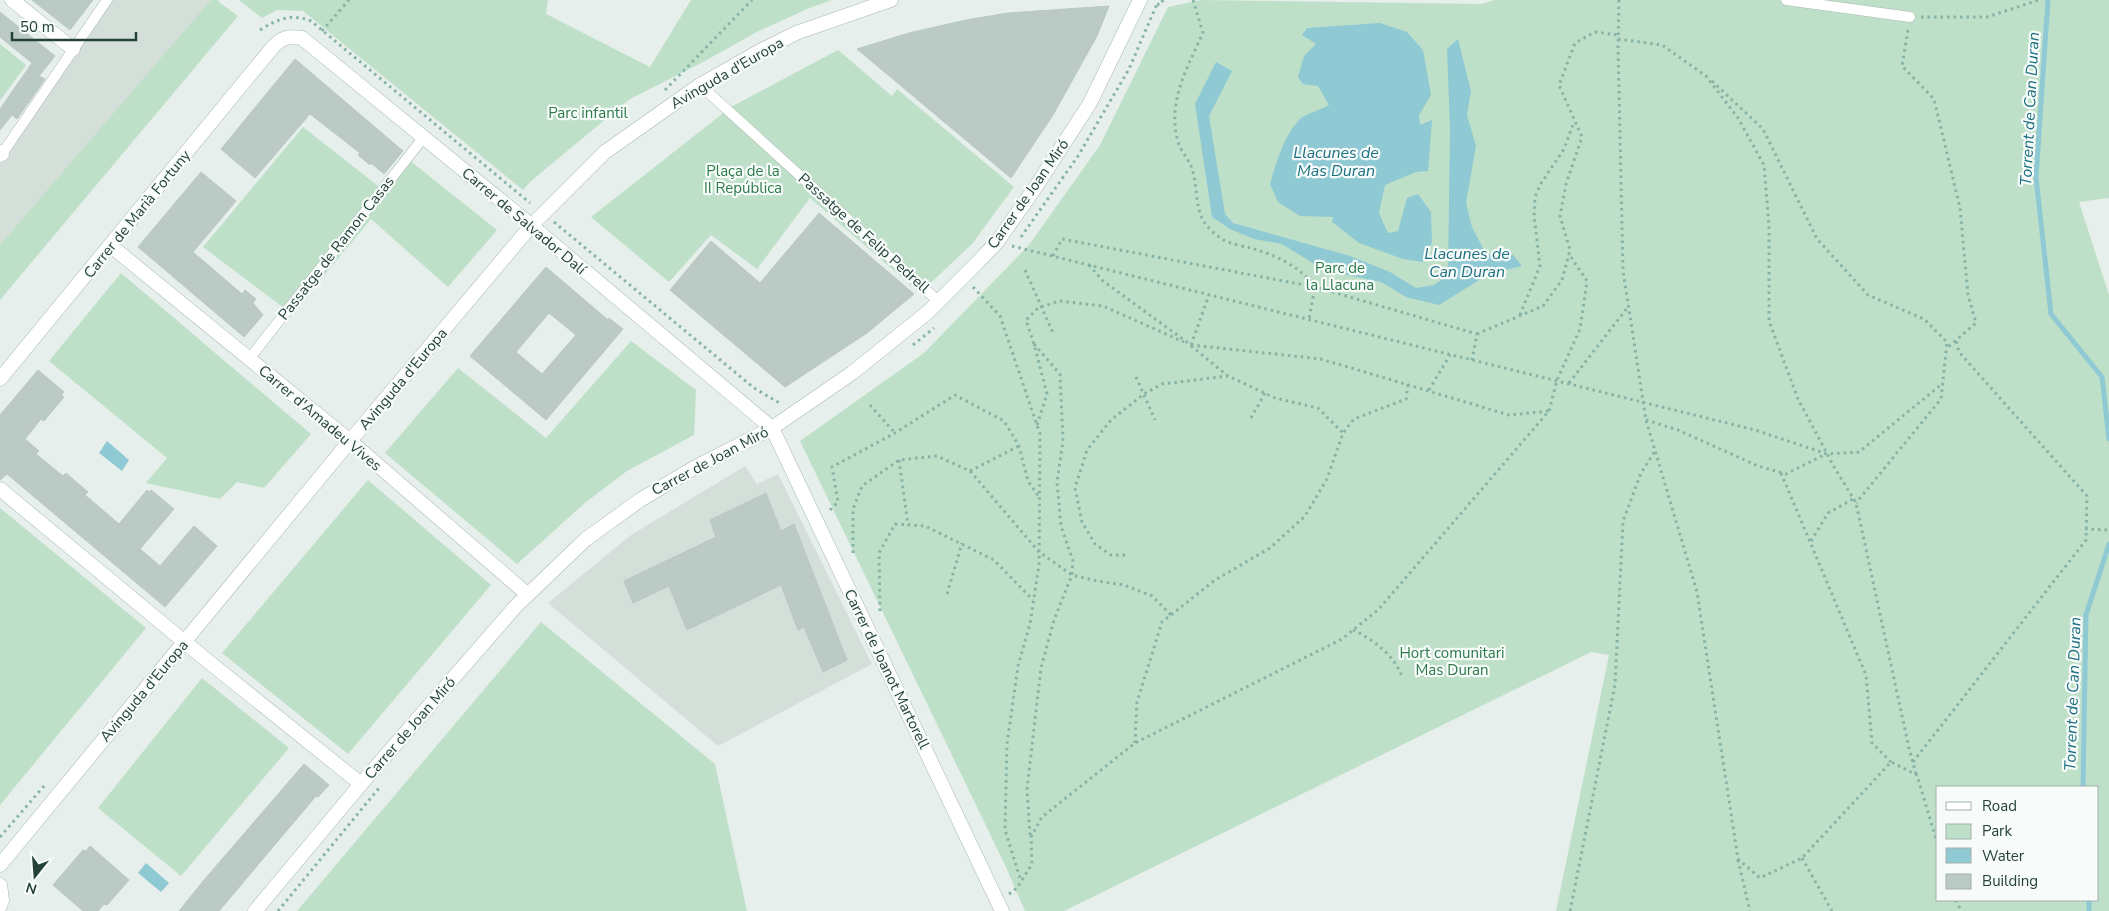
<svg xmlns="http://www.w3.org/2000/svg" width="2109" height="911" font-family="'Nunito Sans',sans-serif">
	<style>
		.built { fill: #d4dfda }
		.green { fill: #bfe0c8; fill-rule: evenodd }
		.water { fill: #8ec9d4 }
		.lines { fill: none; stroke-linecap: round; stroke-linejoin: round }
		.stream { stroke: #8ec9d4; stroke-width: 5 }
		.building { fill: #bbcac4; stroke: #b8c9c2; fill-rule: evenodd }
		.pedestrian-casing { stroke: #a8b8b2; stroke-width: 11 }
		.minor-casing { stroke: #a8b8b2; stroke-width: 15 }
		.path { stroke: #86b3a5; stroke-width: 3; stroke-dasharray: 2.5 4; stroke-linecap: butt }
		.pedestrian { stroke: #fff; stroke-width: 10 }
		.minor { stroke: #fff; stroke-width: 14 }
		.labels { text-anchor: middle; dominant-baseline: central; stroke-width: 4.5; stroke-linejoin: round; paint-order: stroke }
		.street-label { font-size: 15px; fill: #24423a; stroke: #f7fbf9 }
		.park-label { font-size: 15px; fill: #2d7a4b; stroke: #f7fbf9 }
		.water-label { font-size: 16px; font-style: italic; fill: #1c6f80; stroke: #f7fbf9 }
	</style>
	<rect width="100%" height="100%" fill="#e6efeb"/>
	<!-- built -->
	<g class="built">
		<polygon points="112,0 219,0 57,211 0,252 0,164"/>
		<polygon points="745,466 757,484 778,474 872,664 718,746 548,603 631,535"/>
	</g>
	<!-- green -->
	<g class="green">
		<polygon points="211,0 216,0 238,16 0,300 0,245"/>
		<polygon points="239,0 548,0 546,14 650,67 691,0 832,0 807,9 755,33 705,61 630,99 531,181 523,190 303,11 277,10 262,18"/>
		<path d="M1201,0L1482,4L1494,0H2109V198L2079,202L2109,295V911H1556L1609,655L1591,652L1064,911H1025L1005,865L800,441L924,353L1029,245L1100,145L1168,7ZM1938,787H2098V900H1938Z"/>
		<polygon points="0,44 26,65 0,101"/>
		<polygon points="838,50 892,96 897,89 1014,187 972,244 920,293 810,198 757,269 711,235 669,282 591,217 731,107"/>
		<polygon points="303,127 378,186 404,156 497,230 448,287 371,219 292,314 203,247"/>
		<polygon points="121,273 311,434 264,488 237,482 220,499 146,483 167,458 49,361"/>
		<polygon points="631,341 696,390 694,435 627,471 586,502 517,564 385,453 458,368 546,438"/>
		<polygon points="368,480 491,585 348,754 222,653"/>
		<polygon points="0,508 146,628 0,805"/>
		<polygon points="541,622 715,764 747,911 297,911"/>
		<polygon points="202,678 289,748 181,876 98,808"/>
	</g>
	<!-- water -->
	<g class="water">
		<path d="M1380,23L1407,32L1423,50L1431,95L1419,115L1420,125L1432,120L1428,171L1416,172L1385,185L1379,213L1388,233L1398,231L1407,198L1418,194L1431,212L1432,242L1423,262L1403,259L1359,243L1332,222L1333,217L1300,216L1278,202L1270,184C1277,161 1283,136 1301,118C1306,114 1321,110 1329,105L1318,86L1303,84L1298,77L1304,56L1316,44L1302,35L1307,28Z"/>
		<polygon points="1458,39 1471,91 1467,115 1476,146 1466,203 1472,227 1486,254 1495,257 1508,249 1522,266 1489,274 1439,305 1406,297 1381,282 1324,270 1282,244 1254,239 1230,229 1212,217 1195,104 1216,62 1232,71 1209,116 1225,214 1233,223 1350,256 1390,272 1416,288 1434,285 1448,275 1450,128 1447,49"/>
		<polygon points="107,441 129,460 122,471 99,453"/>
		<polygon points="146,863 169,883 161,892 138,873"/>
	</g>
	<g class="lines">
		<!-- stream -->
		<g class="stream">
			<polyline points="2048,0 2036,177 2051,314 2102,377 2109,439"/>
			<polyline points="2083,787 2086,615 2109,544"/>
			<polyline points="2089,900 2089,911"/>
		</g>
	</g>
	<!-- building -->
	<g class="building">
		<polygon points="32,0 93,0 70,30"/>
		<polygon points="1109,6 1097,36 1053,115 1011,178 857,49 909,33 966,20 1008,13"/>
		<polygon points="0,12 55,56 39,76 45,79 17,119 12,115 0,130 0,109 32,63 0,37"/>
		<polygon points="295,59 403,151 384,174 371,163 370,165 358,155 360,153 310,114 255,178 221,149"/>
		<polygon points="201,172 236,201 193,252 242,294 245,290 256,299 253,303 263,315 244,337 138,247"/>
		<polygon points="819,213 914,294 867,333 785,387 670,290 711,241 760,283"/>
		<path d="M546,267L608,320L609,318L623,329L546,420L470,356ZM549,313L576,335L542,374L516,352Z"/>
		<polygon points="38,370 64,392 61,395 64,397 44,421 41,419 25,439 39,451 36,454 63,476 66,473 88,492 85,495 119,524 147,490 149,492 151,490 174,509 140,549 160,566 194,526 217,546 165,607 7,474 0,480 0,415"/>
		<polygon points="766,493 781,531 794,524 847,660 823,672 804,627 798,630 781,585 687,630 669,586 633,603 624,581 716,537 710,520"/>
		<polygon points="304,764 329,785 318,797 316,796 219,911 179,911 204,880"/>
		<polygon points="90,846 129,880 107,905 104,904 98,911 83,911 53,885 83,850 86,851"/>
	</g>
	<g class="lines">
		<!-- pedestrian casing -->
		<g class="pedestrian-casing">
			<g id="pedestrian">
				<polyline points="1786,0 1910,17"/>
				<polyline points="700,85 938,301"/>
				<polyline points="0,157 107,0"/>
				<polyline points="249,359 424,137"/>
			</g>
		</g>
		<!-- minor casing -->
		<g class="minor-casing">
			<g id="minor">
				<polyline points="12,0 73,49"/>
				<polyline points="0,152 2,154"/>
				<polyline points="111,246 350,441 527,594"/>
				<path d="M0,379L272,48C282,37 288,36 302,38L521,217L772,428L1002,911"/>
				<polyline points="0,489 204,658 361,784"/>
				<polyline points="0,865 350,441 531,226 605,152 700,85 760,51 796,33 891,0"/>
				<polyline points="0,885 2,900 0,906"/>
				<polyline points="255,911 361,784 516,606 586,539 640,500 694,468 772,428 852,373 928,312 978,262 997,242 1035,188 1090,103 1140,0"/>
			</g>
		</g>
		<!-- path -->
		<g class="path">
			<path d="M1193,0L1203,33C1187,68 1167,102 1178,142C1181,153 1191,161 1193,172C1200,202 1192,219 1222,239C1230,244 1242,246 1251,248C1275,255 1300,266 1315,287L1477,334L1472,360"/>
			<polyline points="1619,0 1618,46 1623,271 1646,420 1697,592 1738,859 1760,878 1802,858 1891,762 1917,775 1938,846"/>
			<polyline points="1157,4 1160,5 1163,0"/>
			<polyline points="1921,17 1987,17 2039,0"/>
			<path d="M260,30C278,19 291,13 311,21L530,203"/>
			<polyline points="1908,30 1902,66 1934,99 1960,208 1968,295 1976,323 1947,348"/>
			<polyline points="322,31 349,0"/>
			<polyline points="1618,39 1662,45 1706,76 1738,118 1764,165 1769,226 1769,321 1798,399 1833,465 1856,503 1909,748 1916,774"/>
			<polyline points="1712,81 1763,129 1817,239 1868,295 1924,319 1947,342 1941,399 1856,503"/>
			<polyline points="665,90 752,0"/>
			<polyline points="554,222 754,388 781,404"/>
			<polyline points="1021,237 1078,156 1129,69 1157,4"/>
			<polyline points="1012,246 1755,430 1827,454 1859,452 1943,383"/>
			<polyline points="1053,256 1062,239 1315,287 1309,319"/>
			<polyline points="1089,265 1103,281 1191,345 1321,359 1509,415 1549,411"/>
			<polyline points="1025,270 1053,333"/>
			<polyline points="973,287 1000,316 1040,434 1039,565 1030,624 1018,666 1007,744 1005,830 1021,881"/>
			<polyline points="1520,315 1540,266 1534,216 1535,197 1540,185 1564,149 1574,122"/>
			<polyline points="1477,334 1543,306 1562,280 1570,250 1560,216 1566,184 1582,137 1559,85 1575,43 1595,32 1618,35"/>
			<polyline points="913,345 934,328"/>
			<polyline points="1191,345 1209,295"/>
			<polyline points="1191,346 1228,376 1275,398 1318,408 1343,433"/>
			<polyline points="1136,377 1155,420"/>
			<polyline points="1569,383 1628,307"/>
			<polyline points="1429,390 1450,355"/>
			<polyline points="870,405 895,433"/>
			<polyline points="1251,418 1265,393"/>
			<polyline points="1646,420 1678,430 1758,466 1786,474 1826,454"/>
			<polyline points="1037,425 1047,394 1034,344 1026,320 1038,308 1059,301 1103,306 1184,342"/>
			<polyline points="899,460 908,525"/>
			<polyline points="970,471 1019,446"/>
			<polyline points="1781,473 1866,675 1872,743 1891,762"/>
			<polyline points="830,510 838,502 832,467 895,433 955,395 1004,421 1019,446 1028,481 1039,497"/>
			<polyline points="2085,529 2109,530"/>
			<polyline points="1811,541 1828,513 1853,499"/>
			<polyline points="853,553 853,509 862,486 899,460 937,456 970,471 1039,552 1072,575 1097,581 1124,585 1152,596 1171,615"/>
			<polyline points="1125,555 1111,555 1095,544 1082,522 1075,488 1087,450 1111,420 1144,394 1162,384 1228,376"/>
			<polyline points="947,594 962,543"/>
			<polyline points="880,611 879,553 895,524 925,526 994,560 1033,600"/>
			<path d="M1353,630C1373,639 1395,656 1402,677"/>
			<polyline points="1135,743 1137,702 1162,622 1215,580 1270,548 1305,516 1327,479 1343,433 1354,419 1406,399 1408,384"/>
			<polyline points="1913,762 2086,540 2087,496 1959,352 1956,340"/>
			<polyline points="1030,835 1027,789 1041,668 1054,620 1072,575 1073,561 1061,526 1057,482 1063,441 1060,374 1034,344"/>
			<polyline points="0,837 44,786"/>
			<polyline points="1802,858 1832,911"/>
			<polyline points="1738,860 1750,911"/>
			<polyline points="1009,894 1017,888 1032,864 1031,837 1042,817 1135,743 1342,639 1353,630 1378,610 1549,411 1557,380 1580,329 1587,281 1569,254"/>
			<polyline points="1956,900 1961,911"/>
			<polyline points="278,911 379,788"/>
			<polyline points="1570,911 1615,685 1623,521 1641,473 1655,451"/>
		</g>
		<!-- pedestrian -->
		<use href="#pedestrian" class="pedestrian"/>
		<!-- minor -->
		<use href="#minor" class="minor"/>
	</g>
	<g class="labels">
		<!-- street labels -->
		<g class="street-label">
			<text transform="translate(727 73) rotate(-30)">Avinguda d'Europa</text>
			<text transform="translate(1028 194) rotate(-55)">Carrer de Joan Miró</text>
			<text transform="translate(137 214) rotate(-51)">Carrer de Marià Fortuny</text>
			<text transform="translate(524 221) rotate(40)">Carrer de Salvador Dalí</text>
			<text transform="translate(864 233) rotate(42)">Passatge de Felip Pedrell</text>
			<text transform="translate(336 248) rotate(-52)">Passatge de Ramon Casas</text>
			<text transform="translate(403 379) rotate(-50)">Avinguda d'Europa</text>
			<text transform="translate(320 418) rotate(40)">Carrer d'Amadeu Vives</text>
			<text transform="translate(710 461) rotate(-28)">Carrer de Joan Miró</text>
			<text transform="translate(887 669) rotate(64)">Carrer de Joanot Martorell</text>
			<text transform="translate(144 691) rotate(-50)">Avinguda d'Europa</text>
			<text transform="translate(410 728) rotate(-49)">Carrer de Joan Miró</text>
		</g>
		<!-- park labels -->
		<g class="park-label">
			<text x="588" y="113">Parc infantil</text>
			<text x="743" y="171">Plaça de la<tspan x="743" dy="17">II República</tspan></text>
			<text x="1340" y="268">Parc de<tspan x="1340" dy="17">la Llacuna</tspan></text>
			<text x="1452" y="653">Hort comunitari<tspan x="1452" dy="17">Mas Duran</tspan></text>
		</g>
		<!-- water labels -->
		<g class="water-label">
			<text transform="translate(2030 109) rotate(-87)">Torrent de Can Duran</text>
			<text x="1336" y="153">Llacunes de<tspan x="1336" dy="18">Mas Duran</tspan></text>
			<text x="1467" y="254">Llacunes de<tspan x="1467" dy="18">Can Duran</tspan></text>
			<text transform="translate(2073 694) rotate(-88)">Torrent de Can Duran</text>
		</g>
	</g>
	<!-- legend -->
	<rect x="1936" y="786" width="162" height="115" fill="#f7fbf9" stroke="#a3b1ad"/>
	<rect x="1946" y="802" width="25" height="8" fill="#ffffff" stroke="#a3b1ad"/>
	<text x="1982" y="811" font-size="15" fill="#24423a">Road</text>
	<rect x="1946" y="824" width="25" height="15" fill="#bfe0c8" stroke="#a3b1ad"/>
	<text x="1982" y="836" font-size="15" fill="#24423a">Park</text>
	<rect x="1946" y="848" width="25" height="15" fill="#8ec9d4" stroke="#a3b1ad"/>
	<text x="1982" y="861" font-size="15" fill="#24423a">Water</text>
	<rect x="1946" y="874" width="25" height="15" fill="#bbcac4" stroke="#a3b1ad"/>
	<text x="1982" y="886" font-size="15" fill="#24423a">Building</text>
	<!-- north arrow -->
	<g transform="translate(35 876) rotate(197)" stroke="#f7fbf9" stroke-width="4" paint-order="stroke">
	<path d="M0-4L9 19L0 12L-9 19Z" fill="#24423a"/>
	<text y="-8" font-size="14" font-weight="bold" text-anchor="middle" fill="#24423a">N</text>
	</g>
	<!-- scale -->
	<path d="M12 32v8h124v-8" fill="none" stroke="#24423a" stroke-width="2.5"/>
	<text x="20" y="32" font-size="15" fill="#24423a" stroke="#f7fbf9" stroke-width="4" paint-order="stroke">50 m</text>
</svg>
